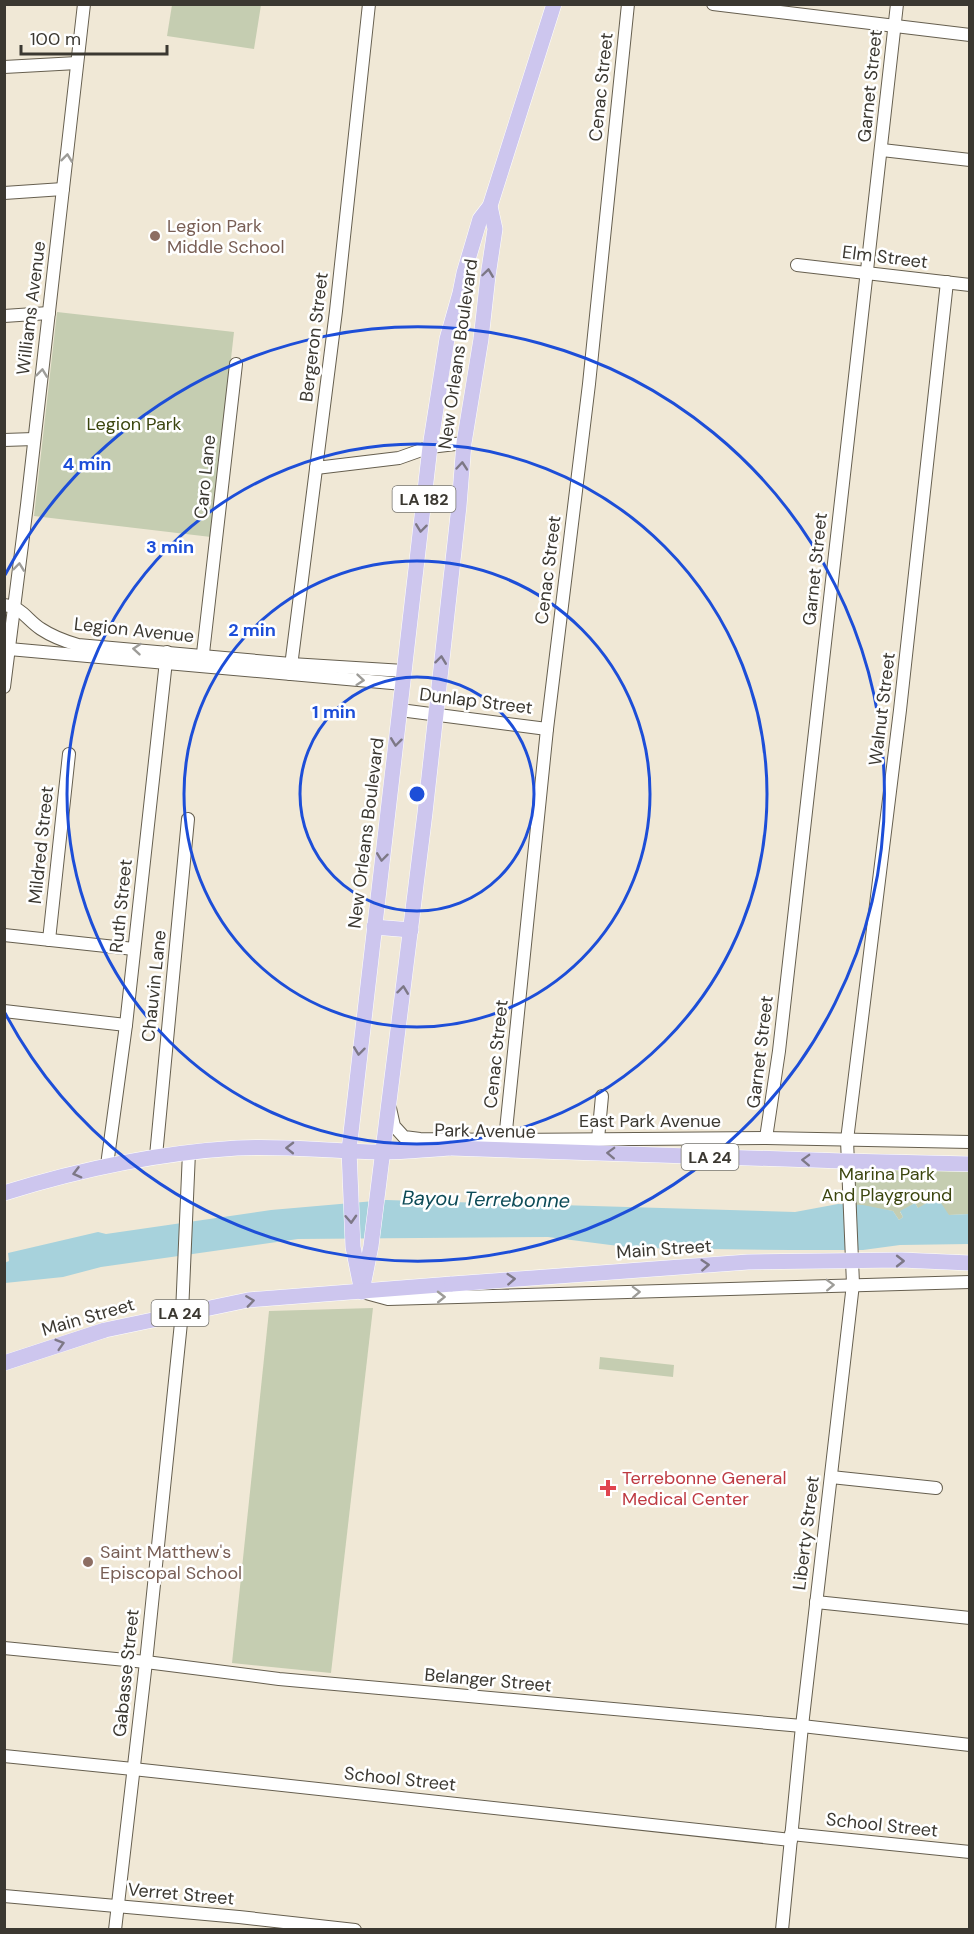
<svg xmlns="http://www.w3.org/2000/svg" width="974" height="1934" font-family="'DM Sans',sans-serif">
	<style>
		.green { fill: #c5cdb1 }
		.water { fill: #a7d2dc }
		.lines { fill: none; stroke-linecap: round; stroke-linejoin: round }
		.minor-casing { stroke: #665f4f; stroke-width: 14 }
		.major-casing { stroke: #fff; stroke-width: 16 }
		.minor { stroke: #fff; stroke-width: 12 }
		.major { stroke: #cdc6ee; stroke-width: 15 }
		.major-bridge-casing { stroke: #fff; stroke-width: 16; stroke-linecap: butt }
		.major-bridge { stroke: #cdc6ee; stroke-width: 15 }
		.oneway { stroke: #9d9c98 }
		.oneway2 { stroke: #7d7886 }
		.ring { fill: none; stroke: #1d4ed8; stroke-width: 3 }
		.education-dot { fill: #8d6e63; stroke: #fff; stroke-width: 2 }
		.health-dot { fill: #e0444e; stroke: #fff; stroke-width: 2 }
		.labels { text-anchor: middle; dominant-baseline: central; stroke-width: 5; stroke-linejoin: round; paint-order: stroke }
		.shield { fill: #fff; stroke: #76746f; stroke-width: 1.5 }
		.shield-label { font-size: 16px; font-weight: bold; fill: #3b3831 }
		.street-label { font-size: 18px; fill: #3b3831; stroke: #fff }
		.education-label { font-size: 18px; fill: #785e54; stroke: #fff; text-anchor: start }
		.park-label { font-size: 18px; fill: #3b450e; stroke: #fff }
		.health-label { font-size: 18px; fill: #be3a42; stroke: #fff; text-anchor: start }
		.water-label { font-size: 20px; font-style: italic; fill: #0d4b57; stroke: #fff }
		.centre { fill: #1d4ed8; stroke: #fff; stroke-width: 3 }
		.ring-label { font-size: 18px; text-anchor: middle; font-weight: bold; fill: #1d4ed8; stroke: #fff; stroke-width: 5; stroke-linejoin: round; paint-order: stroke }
	</style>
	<rect width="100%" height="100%" fill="#f0e8d6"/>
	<!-- green -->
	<g class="green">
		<polygon points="172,5 261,5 254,49 167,36"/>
		<polygon points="57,312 234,332 211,537 34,516"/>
		<polygon points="848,1159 969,1163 969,1214 949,1215 918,1208 915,1203 900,1212 903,1217 899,1220 893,1211 851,1205"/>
		<polygon points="373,1308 331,1673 232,1663 269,1311"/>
		<polygon points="600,1357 674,1365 673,1377 599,1369"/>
	</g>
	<!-- water -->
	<polygon class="water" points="937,1197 949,1215 969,1214 969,1244 900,1245 863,1250 791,1250 634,1248 548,1237 298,1239 101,1267 63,1277 5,1283 4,1263 9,1261 8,1253 98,1232 106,1234 271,1210 386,1200 795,1212 838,1204 863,1205 893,1211 899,1220 903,1217 900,1211 915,1203 918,1208"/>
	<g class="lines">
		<!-- minor casing -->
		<g class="minor-casing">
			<g id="minor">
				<polyline points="713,4 970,35"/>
				<polyline points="4,67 77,63"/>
				<polyline points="882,150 970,160"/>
				<polyline points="4,193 63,189"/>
				<polyline points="797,265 970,285"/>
				<polyline points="4,316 49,313"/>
				<polyline points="4,440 34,439"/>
				<polyline points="316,468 399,458 430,447 464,443"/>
				<path d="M4,605C22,607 27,620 41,629C53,637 64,641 78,645L291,664L404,671"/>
				<polyline points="9,649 403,684"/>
				<polyline points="202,662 236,364"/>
				<polyline points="290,674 336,311 369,4"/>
				<polyline points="4,687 27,505 84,4"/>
				<polyline points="400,710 547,729"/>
				<polyline points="4,935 134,949"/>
				<polyline points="49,940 69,754"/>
				<polyline points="4,1011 126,1025"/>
				<polyline points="390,1108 394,1126 404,1137 420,1139 505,1140 766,1138 970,1142"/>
				<polyline points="766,1138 779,1051 897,4"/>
				<polyline points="598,1139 602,1096"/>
				<polyline points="505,1140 547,729 589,384 628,4"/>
				<polyline points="156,1156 188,819"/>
				<polyline points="107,1165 126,1025 167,652"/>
				<polyline points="366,1293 388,1299 970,1282"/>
				<polyline points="831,1477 936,1488"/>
				<polyline points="816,1602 970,1618"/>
				<polyline points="4,1648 146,1662 279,1679 802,1726 970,1745"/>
				<polyline points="4,1756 133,1769 791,1840"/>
				<polyline points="791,1834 970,1852"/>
				<polyline points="4,1896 239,1917 355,1930"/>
				<polyline points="115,1930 146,1662 182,1313 189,1152"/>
				<polyline points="782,1930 802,1726 853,1284 847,1140 900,710 947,282"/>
			</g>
		</g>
		<!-- major casing -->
		<g class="major-casing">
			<g id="major">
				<polyline points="374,927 411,930"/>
				<path d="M4,1193C81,1169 157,1153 237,1148C286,1145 334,1152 383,1152C406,1152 429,1149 451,1148"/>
				<polyline points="363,1286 371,1246 425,813 459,506 464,443 481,339 488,276 495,229 490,206"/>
				<polyline points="362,1292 353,1247 349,1150 430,447 447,339 460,293 464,273 480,219 490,206 554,4"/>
				<polyline points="4,1363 105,1330 248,1300 452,1284"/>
			</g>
		</g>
		<!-- minor -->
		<use href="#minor" class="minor"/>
		<!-- major -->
		<use href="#major" class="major"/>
		<!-- major-bridge casing -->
		<g class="major-bridge-casing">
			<g id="major-bridge">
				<polyline points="451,1148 843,1161 970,1164"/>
				<polyline points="452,1284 748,1262 901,1260 970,1263"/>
			</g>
		</g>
		<!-- major-bridge -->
		<use href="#major-bridge" class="major-bridge"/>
	</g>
	<!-- one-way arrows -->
	<defs><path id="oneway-chevron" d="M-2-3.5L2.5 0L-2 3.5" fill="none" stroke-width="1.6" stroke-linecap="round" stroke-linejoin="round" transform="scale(1.5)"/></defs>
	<g class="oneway">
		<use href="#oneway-chevron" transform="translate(67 158) rotate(-83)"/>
		<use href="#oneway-chevron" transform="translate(42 373) rotate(-83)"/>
		<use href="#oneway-chevron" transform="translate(19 567) rotate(-83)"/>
		<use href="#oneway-chevron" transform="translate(137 649) rotate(-175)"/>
		<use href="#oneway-chevron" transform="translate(360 680) rotate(5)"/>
		<use href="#oneway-chevron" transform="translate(830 1285) rotate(-2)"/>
		<use href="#oneway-chevron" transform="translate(636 1292) rotate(-2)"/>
		<use href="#oneway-chevron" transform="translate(441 1297) rotate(-1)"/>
	</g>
	<g class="oneway2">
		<use href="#oneway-chevron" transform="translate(488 273) rotate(-82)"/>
		<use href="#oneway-chevron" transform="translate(462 466) rotate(-85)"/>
		<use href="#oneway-chevron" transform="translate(421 528) rotate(97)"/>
		<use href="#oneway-chevron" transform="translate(441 660) rotate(-83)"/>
		<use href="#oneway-chevron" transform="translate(396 742) rotate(97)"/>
		<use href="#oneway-chevron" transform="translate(382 857) rotate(97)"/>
		<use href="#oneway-chevron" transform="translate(403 990) rotate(-83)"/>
		<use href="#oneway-chevron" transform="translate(359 1051) rotate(97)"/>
		<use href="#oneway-chevron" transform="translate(290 1148) rotate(-179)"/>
		<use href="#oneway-chevron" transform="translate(611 1153) rotate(-178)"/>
		<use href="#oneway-chevron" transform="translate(806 1160) rotate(-178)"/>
		<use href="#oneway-chevron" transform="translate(77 1173) rotate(165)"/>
		<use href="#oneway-chevron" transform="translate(351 1219) rotate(87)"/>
		<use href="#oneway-chevron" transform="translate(900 1261)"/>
		<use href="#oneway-chevron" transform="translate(705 1265) rotate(-4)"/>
		<use href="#oneway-chevron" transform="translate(511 1279) rotate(-4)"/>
		<use href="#oneway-chevron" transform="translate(250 1301) rotate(-8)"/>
		<use href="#oneway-chevron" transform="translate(60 1344) rotate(-17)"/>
	</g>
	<!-- distance rings -->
	<g class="ring">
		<circle cx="417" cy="794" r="117"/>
		<circle cx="417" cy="794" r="233"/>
		<circle cx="417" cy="794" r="350"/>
		<path d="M5 575A467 467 0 1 1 5 1013"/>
	</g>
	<!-- markers -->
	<g class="education-dot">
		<circle cx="155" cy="236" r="6"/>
		<circle cx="88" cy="1562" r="6"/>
	</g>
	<path class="health-dot" d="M605 1479h6v6h6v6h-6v6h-6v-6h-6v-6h6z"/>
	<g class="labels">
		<!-- shield labels -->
		<g class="shield">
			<rect x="392.5" y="486" width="63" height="26" rx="4.5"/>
			<rect x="681.5" y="1144" width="57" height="26" rx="4.5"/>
			<rect x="151.5" y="1300" width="57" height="26" rx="4.5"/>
		</g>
		<g class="shield-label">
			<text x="424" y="499">LA 182</text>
			<text x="710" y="1157">LA 24</text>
			<text x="180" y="1313">LA 24</text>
		</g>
		<!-- street labels -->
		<g class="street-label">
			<text transform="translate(870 86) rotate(-84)">Garnet Street</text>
			<text transform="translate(601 87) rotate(-84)">Cenac Street</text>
			<text transform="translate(885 257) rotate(7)">Elm Street</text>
			<text transform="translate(31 308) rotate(-83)">Williams Avenue</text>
			<text transform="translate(314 337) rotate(-83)">Bergeron Street</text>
			<text transform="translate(458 354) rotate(-82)">New Orleans Boulevard</text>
			<text transform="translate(205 477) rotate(-84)">Caro Lane</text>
			<text transform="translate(815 569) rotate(-84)">Garnet Street</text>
			<text transform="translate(548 570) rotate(-83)">Cenac Street</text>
			<text transform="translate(134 630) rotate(6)">Legion Avenue</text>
			<text transform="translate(476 701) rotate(7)">Dunlap Street</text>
			<text transform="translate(882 709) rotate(-83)">Walnut Street</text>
			<text transform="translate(366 833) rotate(-83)">New Orleans Boulevard</text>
			<text transform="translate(41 845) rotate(-84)">Mildred Street</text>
			<text transform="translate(121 906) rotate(-84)">Ruth Street</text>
			<text transform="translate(154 986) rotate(-84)">Chauvin Lane</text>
			<text transform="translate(760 1052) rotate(-83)">Garnet Street</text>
			<text transform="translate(496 1054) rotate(-84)">Cenac Street</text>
			<text x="650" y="1121">East Park Avenue</text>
			<text transform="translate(485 1131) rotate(1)">Park Avenue</text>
			<text transform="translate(664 1249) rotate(-4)">Main Street</text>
			<text transform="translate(88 1317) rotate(-16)">Main Street</text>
			<text transform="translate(806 1533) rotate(-83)">Liberty Street</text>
			<text transform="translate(126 1673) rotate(-84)">Gabasse Street</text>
			<text transform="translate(488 1680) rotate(5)">Belanger Street</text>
			<text transform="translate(400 1779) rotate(6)">School Street</text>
			<text transform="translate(882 1825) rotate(6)">School Street</text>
			<text transform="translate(181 1894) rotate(5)">Verret Street</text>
		</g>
		<!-- education labels -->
		<g class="education-label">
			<text x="167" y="226">Legion Park<tspan x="167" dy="21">Middle School</tspan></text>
			<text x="100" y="1552">Saint Matthew's<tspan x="100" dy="21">Episcopal School</tspan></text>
		</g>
		<!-- park labels -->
		<g class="park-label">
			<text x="134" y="424">Legion Park</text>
			<text x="887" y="1174">Marina Park<tspan x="887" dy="21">And Playground</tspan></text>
		</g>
		<!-- health labels -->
		<g class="health-label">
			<text x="622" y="1478">Terrebonne General<tspan x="622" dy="21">Medical Center</tspan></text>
		</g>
		<!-- water labels -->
		<g class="water-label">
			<text transform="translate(486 1199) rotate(1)">Bayou Terrebonne</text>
		</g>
	</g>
	<circle cx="417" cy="794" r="9" class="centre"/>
	<g class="ring-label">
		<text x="87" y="470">4 min</text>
		<text x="170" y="553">3 min</text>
		<text x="252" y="636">2 min</text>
		<text x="334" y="718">1 min</text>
	</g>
	<!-- border -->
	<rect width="974" height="1934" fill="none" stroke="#3b3831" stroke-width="12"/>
	<!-- scale -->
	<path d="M21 45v9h146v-9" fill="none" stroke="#3b3831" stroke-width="3"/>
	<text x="30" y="45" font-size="18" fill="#3b3831" stroke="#ffffff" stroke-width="4.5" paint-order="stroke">100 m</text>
</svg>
